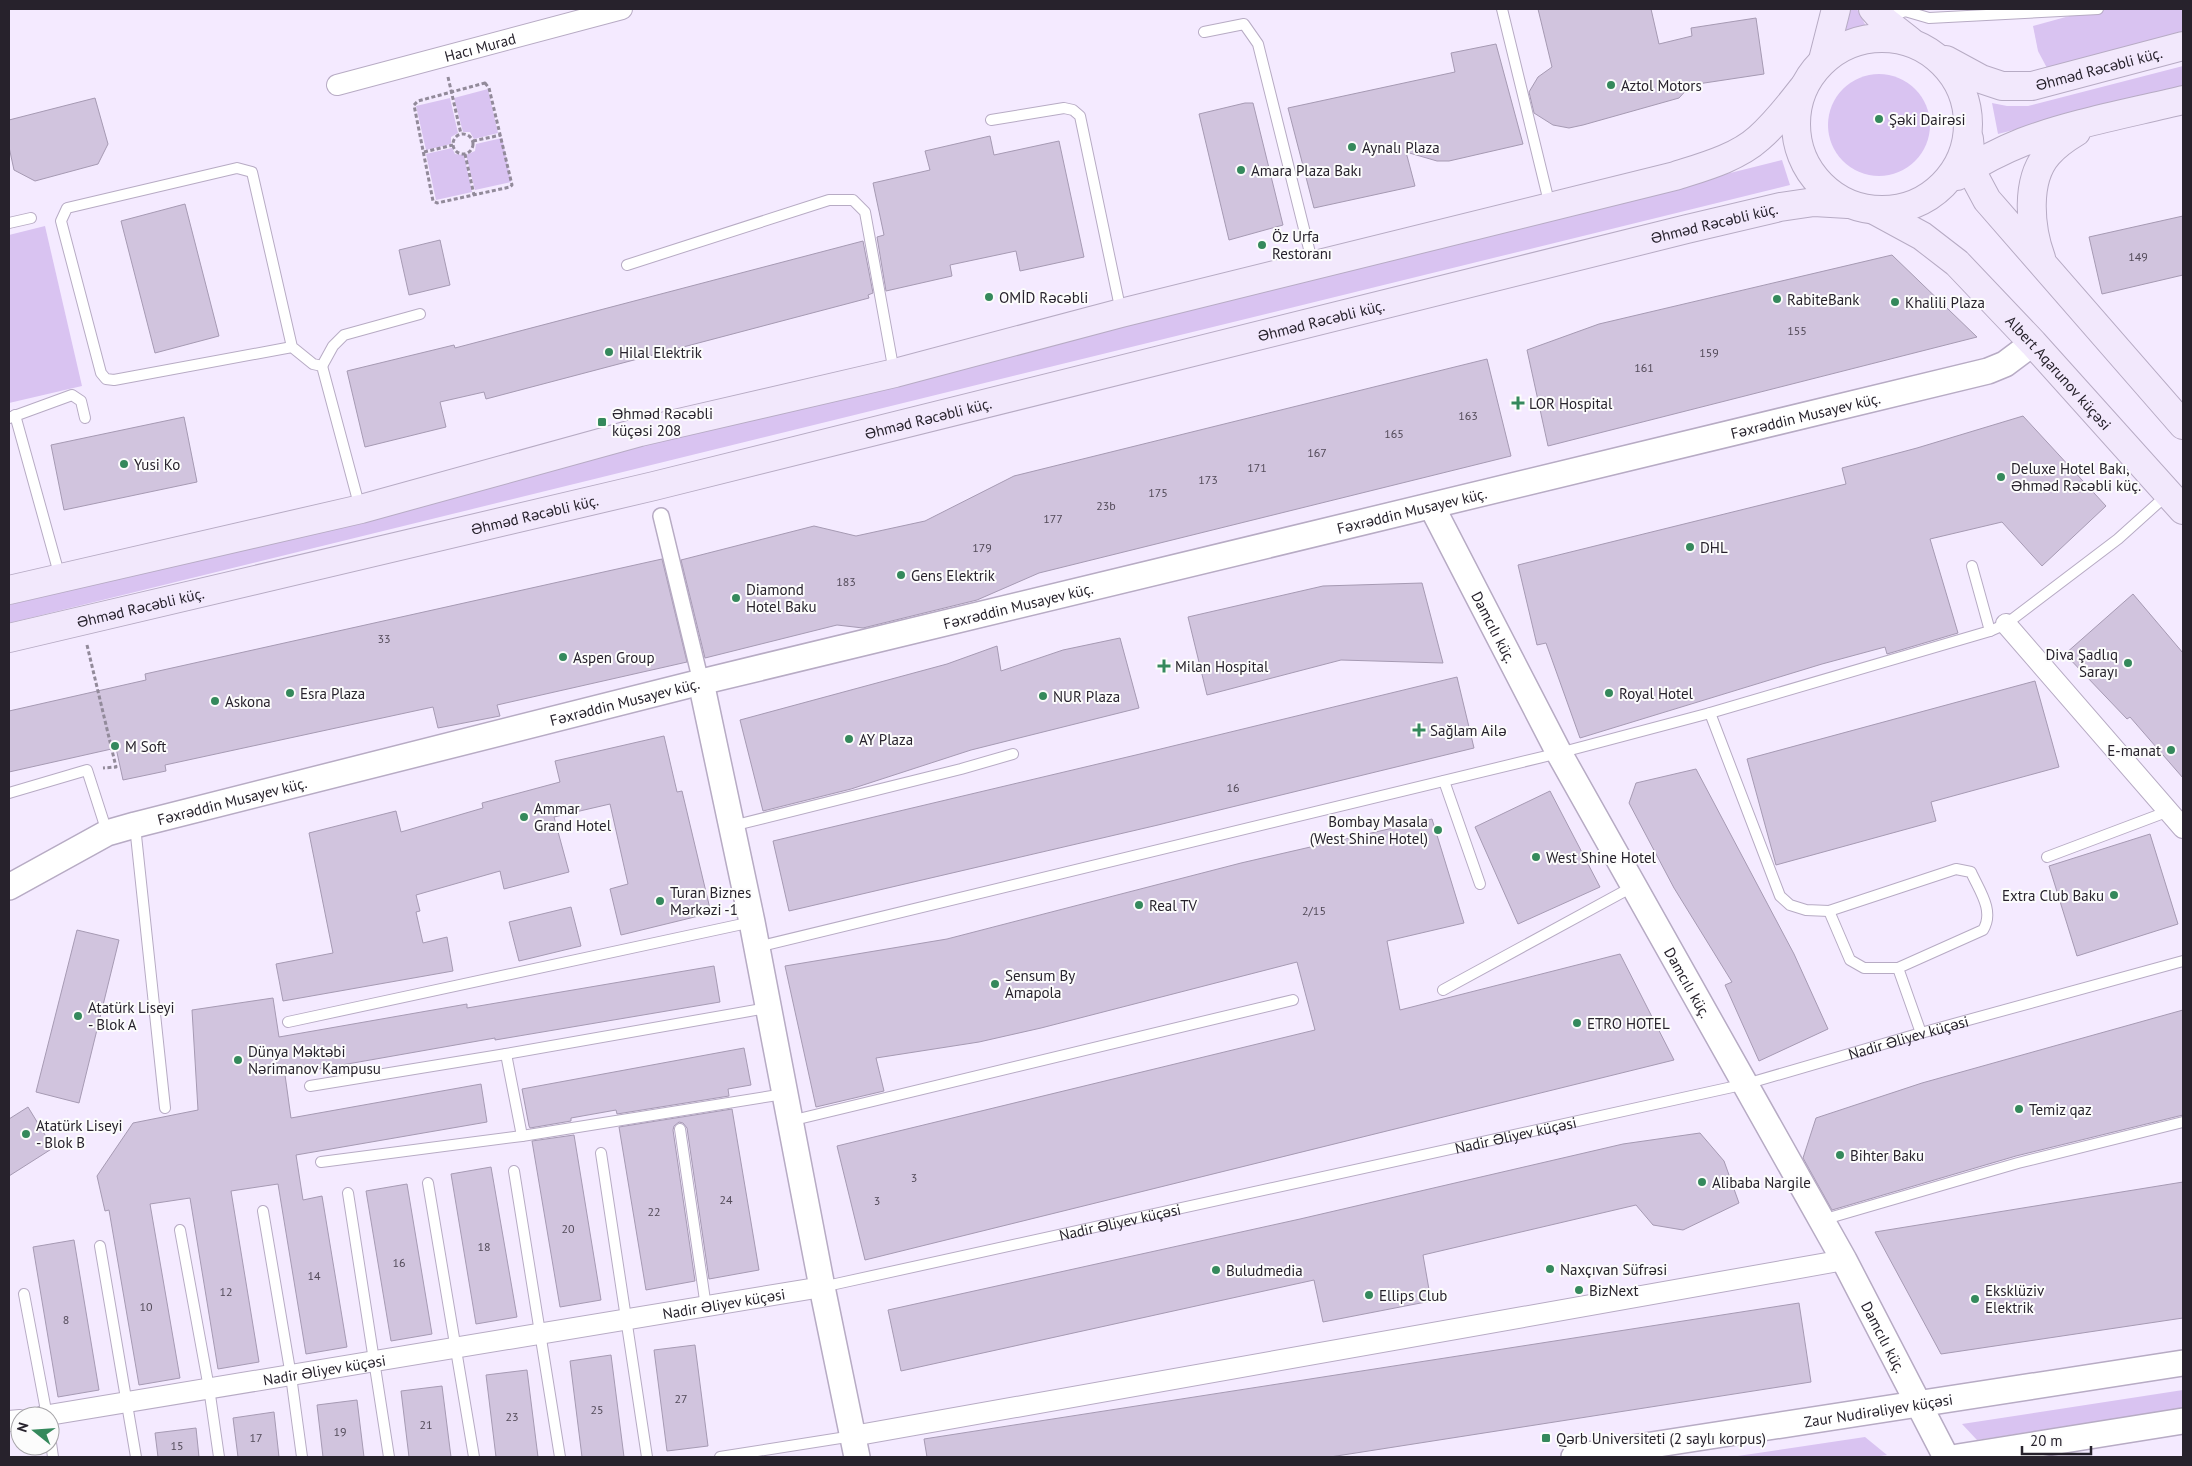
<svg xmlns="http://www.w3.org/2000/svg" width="2192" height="1466" font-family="'PT Sans',sans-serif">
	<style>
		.green { fill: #d9c3f1 }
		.building { fill: #d1c4de; stroke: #a69ab3 }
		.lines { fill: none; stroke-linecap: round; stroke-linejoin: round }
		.service-casing { stroke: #b7abc4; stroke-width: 12 }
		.pedestrian-casing { stroke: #b7abc4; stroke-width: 18 }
		.minor-casing { stroke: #b7abc4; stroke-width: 22 }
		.tertiary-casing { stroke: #b7abc4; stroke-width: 28 }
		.secondary-casing { stroke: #b7abc4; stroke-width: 30 }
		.path { stroke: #928a9a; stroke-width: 3; stroke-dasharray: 4 2.5; stroke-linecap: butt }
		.service { stroke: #fff; stroke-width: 10 }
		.pedestrian { stroke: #fff; stroke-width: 15 }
		.minor { stroke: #fff; stroke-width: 20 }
		.tertiary { stroke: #fff; stroke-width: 25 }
		.secondary { stroke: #f2e8fc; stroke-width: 28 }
		.poi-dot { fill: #35895c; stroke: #fcfcfc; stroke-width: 2 }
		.labels { text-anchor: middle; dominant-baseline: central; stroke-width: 4; stroke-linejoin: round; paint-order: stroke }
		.number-label { font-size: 12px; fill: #524a58 }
		.street-label { font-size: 15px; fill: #27222c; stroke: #fcfcfc }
		.poi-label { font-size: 15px; fill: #27222c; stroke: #fcfcfc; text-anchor: start }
	</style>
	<rect width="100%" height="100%" fill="#f4eaff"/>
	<!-- green -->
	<g class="green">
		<polygon points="1845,9 1857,9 1868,30 1844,36"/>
		<polygon points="2095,9 2183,9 2183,31 2047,68 2038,51 2033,26"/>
		<polygon points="2183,66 2183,86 1998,134 1992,103 2007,106 2028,106"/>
		<circle cx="1879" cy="125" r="51"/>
		<polygon points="488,89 498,133 474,139 470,132 463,132 454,98"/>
		<polygon points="450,98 458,133 451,137 451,144 426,150 416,106"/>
		<polygon points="502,138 511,182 475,190 466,155 475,151 476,144"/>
		<polygon points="452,148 455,154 464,155 472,192 436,200 426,154"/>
		<polygon points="1782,160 1790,185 9,623 9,605"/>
		<polygon points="45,226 82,386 9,403 9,235"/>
		<polygon points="2183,1390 2183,1408 1977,1440 1962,1424"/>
		<polygon points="1865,1437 1887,1455 1873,1457 1731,1457"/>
	</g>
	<!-- building -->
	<g class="building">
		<polygon points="1538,9 1651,9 1659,44 1692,36 1691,28 1756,18 1764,74 1691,85 1679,98 1583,125 1569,128 1553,125 1534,113 1529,92 1538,77 1552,67"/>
		<polygon points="1496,44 1523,144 1449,161 1437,161 1406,152 1415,186 1314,208 1288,108 1455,72 1451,53"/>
		<polygon points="95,98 108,144 98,164 35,181 14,170 9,147 9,120"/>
		<polygon points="1245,103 1253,103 1283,225 1229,240 1199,114"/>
		<polygon points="990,136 994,155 1059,141 1084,257 1020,271 1016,251 950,265 952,276 886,291 877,237 884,235 873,183 930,170 925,151"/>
		<polygon points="185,204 219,336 155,353 121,221"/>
		<polygon points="2183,216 2183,275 2102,294 2089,237"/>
		<polygon points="440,240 450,285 409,295 399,250"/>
		<polygon points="863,241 873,293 868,295 869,298 486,399 484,392 440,402 446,427 365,447 347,371 454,345 455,348"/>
		<polygon points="1892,255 1977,337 1548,446 1527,350 1599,324"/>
		<polygon points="1487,359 1511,456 1039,573 977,600 863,628 837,625 705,658 681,560 814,526 856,536 925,521 1014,476"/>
		<polygon points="2023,416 2106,506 2042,566 2002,522 1930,539 1958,633 1887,654 1885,647 1822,664 1580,738 1546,643 1537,645 1518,565 1846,484 1842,468 1917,448"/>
		<polygon points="184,417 197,482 64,510 51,445"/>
		<polygon points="662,559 687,662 497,705 500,716 438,728 433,707 165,765 166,771 123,780 116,748 9,772 9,711 146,680 145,674"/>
		<polygon points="1422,583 1443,663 1341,660 1207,695 1188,617 1323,586"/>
		<polygon points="2133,594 2183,653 2183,778 2130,717 2127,719 2065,654"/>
		<polygon points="1120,638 1139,708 971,750 851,789 763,811 740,720 947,664 997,646 1001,671 1063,650"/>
		<polygon points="1457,677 1474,748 1158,825 789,911 773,841 1140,754"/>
		<polygon points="2035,681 2059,767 1931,802 1936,821 1776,865 1747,759"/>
		<polygon points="664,736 677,792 682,791 711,913 621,935 610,889 628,884 610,804 554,817 569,872 504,889 500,871 416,895 420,911 416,912 423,943 447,937 453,971 283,1001 276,964 333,953 309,833 396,811 401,832 483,808 482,803 560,782 555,761"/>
		<polygon points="1696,769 1794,954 1828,1029 1759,1061 1725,985 1732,982 1674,888 1629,803 1636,783"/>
		<polygon points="1550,791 1600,887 1518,924 1475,827"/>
		<polygon points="1432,819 1464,923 1387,941 1400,1010 1620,954 1674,1060 865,1260 837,1146 1315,1030 1297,962 1041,1028 979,1042 876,1058 884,1091 816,1107 785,966 947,939 1241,863"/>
		<polygon points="2150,834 2178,924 2077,956 2049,866"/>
		<polygon points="571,907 581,946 519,961 509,922"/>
		<polygon points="77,930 119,940 79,1103 36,1092"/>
		<polygon points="714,966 720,1002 495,1040 495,1038 285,1075 291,1118 481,1084 487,1122 296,1155 303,1200 322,1196 347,1347 306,1354 278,1184 231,1191 259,1362 218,1369 190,1198 150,1204 180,1378 139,1385 109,1210 105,1211 97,1176 133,1123 198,1110 192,1010 273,998 279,1037 467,1004 467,1008"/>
		<polygon points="2183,1010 2183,1115 2016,1156 1832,1210 1803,1158 1816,1118 1922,1083"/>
		<polygon points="744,1048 751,1085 728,1089 729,1096 617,1114 616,1110 571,1118 571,1121 530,1128 529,1126 522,1089"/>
		<polygon points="28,1107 53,1148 9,1176 9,1119"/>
		<polygon points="732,1109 759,1270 709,1279 687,1128 683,1123 679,1122 674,1126 673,1130 695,1281 646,1290 619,1127"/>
		<polygon points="1700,1133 1724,1161 1739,1203 1683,1230 1653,1225 1636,1205 1423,1255 1431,1301 1323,1322 1314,1280 901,1371 888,1310 1300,1219 1623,1144"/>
		<polygon points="574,1135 601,1300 560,1307 532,1141"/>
		<polygon points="491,1167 517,1317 476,1324 451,1174"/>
		<polygon points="2183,1182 2183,1318 1941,1354 1875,1232"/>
		<polygon points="407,1184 432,1334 391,1341 366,1191"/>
		<polygon points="74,1240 99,1390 58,1397 33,1247"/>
		<polygon points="1799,1303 1811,1382 1330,1457 927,1457 924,1439"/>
		<polygon points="695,1345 708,1446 667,1451 654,1350"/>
		<polygon points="611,1355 624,1457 582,1457 570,1361"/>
		<polygon points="527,1370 538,1457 496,1457 486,1375"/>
		<polygon points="442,1386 451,1457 409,1457 401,1391"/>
		<polygon points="357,1400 364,1457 323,1457 317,1405"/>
		<polygon points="274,1412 279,1457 238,1457 233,1418"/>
		<polygon points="196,1428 199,1457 158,1457 155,1433"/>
	</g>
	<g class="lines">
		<!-- service casing -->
		<g class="service-casing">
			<g id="service">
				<polyline points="1502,9 1550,206"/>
				<polyline points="1885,19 1905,11 1929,18 2098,9"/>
				<polyline points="1204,32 1244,24 1258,44 1313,265"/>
				<polyline points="991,120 1064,108 1073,110 1080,116 1121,312"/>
				<polyline points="9,223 31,218"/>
				<polyline points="627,265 829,200 853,200 865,212 894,372"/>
				<polyline points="292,347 114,380 106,379 101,373 61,221 67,208 237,168 252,172 292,347 313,364 322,366 360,508"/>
				<polyline points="322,366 333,346 344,335 420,314"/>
				<polyline points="15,415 60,577"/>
				<polyline points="9,418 72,395 81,401 85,418"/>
				<polyline points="1972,566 1990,631"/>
				<path d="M1710,713L1780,896L1790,905L1806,910L1829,911L1956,869L1971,872C1979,890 1995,911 1983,930L1898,968L1921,1033"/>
				<polyline points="1444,781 1480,884"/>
				<polyline points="9,793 87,770 107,832"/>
				<polyline points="135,826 165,1108"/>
				<polyline points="732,826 961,769 1013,754"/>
				<polyline points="2047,857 2169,811"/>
				<polyline points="1829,911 1850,960 1864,968 1898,968"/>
				<polyline points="757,947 1559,753 1710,713 1990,631 2006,624 2118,539 2168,494"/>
				<polyline points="1443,990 1634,886"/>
				<polyline points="288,1022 752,922"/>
				<polyline points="506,1054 522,1136 784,1094"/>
				<polyline points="310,1086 506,1054 767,1008"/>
				<polyline points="790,1121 1293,1000"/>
				<polyline points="680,1129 706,1307"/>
				<polyline points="601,1153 647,1457"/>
				<polyline points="321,1162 522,1136"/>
				<polyline points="514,1171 560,1457"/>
				<polyline points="428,1183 474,1457"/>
				<polyline points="348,1193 389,1457"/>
				<polyline points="263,1211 291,1376 302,1457"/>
				<polyline points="1822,1220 2018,1163 2183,1122"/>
				<polyline points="180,1230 209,1388 219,1457"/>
				<polyline points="100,1246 136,1457"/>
				<path id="s1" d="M822,1287L1746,1084L1921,1033L2183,961"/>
				<polyline points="24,1294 47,1416"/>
				<polyline points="50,1436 53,1457"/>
				<polyline points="720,1457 853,1436"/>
			</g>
		</g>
		<!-- pedestrian casing -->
		<g class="pedestrian-casing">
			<polyline id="pedestrian" points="661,516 701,682"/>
		</g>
		<!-- minor casing -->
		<g class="minor-casing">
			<g id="minor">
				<path id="s2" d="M337,85L622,9"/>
				<polyline points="2006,624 2183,828"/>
				<path id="s3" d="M43,1416L822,1287"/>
				<polyline points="9,1421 20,1420"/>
				<polyline points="853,1436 1844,1260"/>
			</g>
		</g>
		<!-- tertiary casing -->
		<g class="tertiary-casing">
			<g id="tertiary">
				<path id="s4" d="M1432,507L1559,753L1844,1260L1946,1457"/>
				<polyline points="701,682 752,922 822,1287 857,1457"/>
				<path id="s5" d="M9,887L107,833L135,825L701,682L1988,371L2005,364L2033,343"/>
				<path id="s6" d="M1574,1457L2183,1363"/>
				<polyline points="1958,1457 2183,1421"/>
			</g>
		</g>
		<!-- secondary casing -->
		<g class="secondary-casing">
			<g id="secondary">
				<polyline points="1873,9 1882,19 1910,41"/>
				<circle cx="1882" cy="124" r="86"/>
				<polyline points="1823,60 1836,9"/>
				<path id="s7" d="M1946,60L1981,79L2002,86H2032L2183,46"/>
				<polyline points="1969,139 1972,172 1987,200 2183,425"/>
				<path d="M1957,176C1978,163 2000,151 2023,142C2074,123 2130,113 2183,100"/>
				<path id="s8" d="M1876,211L1922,236L1957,263L2033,343L2183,510"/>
				<path d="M2041,258C2030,228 2025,180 2048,154C2056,145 2066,138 2076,132"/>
				<path d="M9,590L361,509L640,432L895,373L1121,313L1675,176C1703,167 1737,158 1759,138C1776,123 1789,106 1803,88"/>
				<path id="s9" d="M9,638L654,486L1687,229L1780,207L1814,202L1848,204"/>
			</g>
		</g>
		<!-- path -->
		<g class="path">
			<polyline points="448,77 461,134"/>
			<polygon points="485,83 489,88 512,185 510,187 437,203 433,201 414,105 418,101"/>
			<circle cx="463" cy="144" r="10"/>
			<polyline points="473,141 501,135"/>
			<polyline points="424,152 453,145"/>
			<polyline points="465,154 474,195"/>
			<polyline points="87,645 116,767 103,768"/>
		</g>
		<!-- service -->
		<use href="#service" class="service"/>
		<!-- pedestrian -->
		<use href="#pedestrian" class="pedestrian"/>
		<!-- minor -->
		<use href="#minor" class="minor"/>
		<!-- tertiary -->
		<use href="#tertiary" class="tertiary"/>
		<!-- secondary -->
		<use href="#secondary" class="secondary"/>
	</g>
	<!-- markers -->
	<g class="poi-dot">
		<circle cx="1611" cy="85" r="5"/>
		<circle cx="1879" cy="119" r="5"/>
		<circle cx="1352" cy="147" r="5"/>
		<circle cx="1241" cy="170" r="5"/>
		<circle cx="1262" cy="245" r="5"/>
		<circle cx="989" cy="297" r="5"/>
		<circle cx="1777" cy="299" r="5"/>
		<circle cx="1895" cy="302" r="5"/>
		<circle cx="609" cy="352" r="5"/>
		<path d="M1515.5 395.5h5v5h5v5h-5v5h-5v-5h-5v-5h5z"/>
		<rect x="597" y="417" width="10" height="10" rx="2.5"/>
		<circle cx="124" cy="464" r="5"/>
		<circle cx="2001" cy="477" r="5"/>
		<circle cx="1690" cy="547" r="5"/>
		<circle cx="901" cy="575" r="5"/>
		<circle cx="736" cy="598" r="5"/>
		<circle cx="563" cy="657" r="5"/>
		<circle cx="2128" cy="663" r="5"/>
		<path d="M1161.5 658.5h5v5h5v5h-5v5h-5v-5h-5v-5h5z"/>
		<circle cx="290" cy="693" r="5"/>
		<circle cx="1609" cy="693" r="5"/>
		<circle cx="1043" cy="696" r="5"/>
		<circle cx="215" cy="701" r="5"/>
		<path d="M1416.5 722.5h5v5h5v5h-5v5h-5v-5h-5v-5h5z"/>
		<circle cx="849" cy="739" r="5"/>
		<circle cx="115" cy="746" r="5"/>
		<circle cx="2171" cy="750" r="5"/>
		<circle cx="524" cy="817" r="5"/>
		<circle cx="1438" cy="830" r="5"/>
		<circle cx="1536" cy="857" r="5"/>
		<circle cx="2114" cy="895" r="5"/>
		<circle cx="660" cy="901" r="5"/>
		<circle cx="1139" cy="905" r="5"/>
		<circle cx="995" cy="984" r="5"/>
		<circle cx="78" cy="1016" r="5"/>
		<circle cx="1577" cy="1023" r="5"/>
		<circle cx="238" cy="1060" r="5"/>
		<circle cx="2019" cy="1109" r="5"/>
		<circle cx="26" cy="1134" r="5"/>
		<circle cx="1840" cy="1155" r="5"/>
		<circle cx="1702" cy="1182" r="5"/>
		<circle cx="1550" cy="1269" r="5"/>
		<circle cx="1216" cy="1270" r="5"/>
		<circle cx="1579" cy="1290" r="5"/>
		<circle cx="1369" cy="1295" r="5"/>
		<circle cx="1975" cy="1299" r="5"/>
		<rect x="1541" y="1433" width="10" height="10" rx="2.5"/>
	</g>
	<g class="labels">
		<!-- number labels -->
		<g class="number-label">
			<text x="2138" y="256">149</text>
			<text x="1797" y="330">155</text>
			<text x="1709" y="352">159</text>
			<text x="1644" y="367">161</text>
			<text x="1468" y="415">163</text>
			<text x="1394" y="433">165</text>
			<text x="1317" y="452">167</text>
			<text x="1257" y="467">171</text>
			<text x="1208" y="479">173</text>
			<text x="1158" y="492">175</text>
			<text x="1106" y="505">23b</text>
			<text x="1053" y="518">177</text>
			<text x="982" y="547">179</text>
			<text x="846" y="581">183</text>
			<text x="384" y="638">33</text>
			<text x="1233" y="787">16</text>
			<text x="1314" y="910">2/15</text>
			<text x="914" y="1177">3</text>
			<text x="726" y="1199">24</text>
			<text x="877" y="1200">3</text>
			<text x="654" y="1211">22</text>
			<text x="568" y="1228">20</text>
			<text x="484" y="1246">18</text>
			<text x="399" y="1262">16</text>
			<text x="314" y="1275">14</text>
			<text x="226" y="1291">12</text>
			<text x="146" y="1306">10</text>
			<text x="66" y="1319">8</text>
			<text x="681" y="1398">27</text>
			<text x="597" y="1409">25</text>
			<text x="512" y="1416">23</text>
			<text x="426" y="1424">21</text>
			<text x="340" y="1431">19</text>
			<text x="256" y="1437">17</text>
			<text x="177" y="1445">15</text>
		</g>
		<!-- street labels -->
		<g class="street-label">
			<text stroke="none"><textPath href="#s2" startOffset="148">Hacı Murad</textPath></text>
			<text stroke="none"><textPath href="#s7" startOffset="161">Əhməd Rəcəbli küç.</textPath></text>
			<text stroke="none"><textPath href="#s9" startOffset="1755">Əhməd Rəcəbli küç.</textPath></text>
			<text stroke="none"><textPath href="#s9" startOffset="1350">Əhməd Rəcəbli küç.</textPath></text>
			<text stroke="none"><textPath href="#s8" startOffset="246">Albert Aqarunov küçəsi</textPath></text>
			<text stroke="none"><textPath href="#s5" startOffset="1861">Fəxrəddin Musayev küç.</textPath></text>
			<text stroke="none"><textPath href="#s9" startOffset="945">Əhməd Rəcəbli küç.</textPath></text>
			<text stroke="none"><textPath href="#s5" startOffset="1456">Fəxrəddin Musayev küç.</textPath></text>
			<text stroke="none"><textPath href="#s9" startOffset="540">Əhməd Rəcəbli küç.</textPath></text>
			<text stroke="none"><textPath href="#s5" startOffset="1051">Fəxrəddin Musayev küç.</textPath></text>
			<text stroke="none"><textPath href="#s9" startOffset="135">Əhməd Rəcəbli küç.</textPath></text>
			<text stroke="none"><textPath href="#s4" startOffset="135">Damcılı küç.</textPath></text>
			<text stroke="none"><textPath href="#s5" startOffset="646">Fəxrəddin Musayev küç.</textPath></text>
			<text stroke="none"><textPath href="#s5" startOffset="241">Fəxrəddin Musayev küç.</textPath></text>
			<text stroke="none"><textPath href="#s4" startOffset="540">Damcılı küç.</textPath></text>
			<text stroke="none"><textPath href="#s1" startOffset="1115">Nadir Əliyev küçəsi</textPath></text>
			<text stroke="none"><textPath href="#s1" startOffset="710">Nadir Əliyev küçəsi</textPath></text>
			<text stroke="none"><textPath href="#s1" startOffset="305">Nadir Əliyev küçəsi</textPath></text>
			<text stroke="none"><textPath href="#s3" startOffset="690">Nadir Əliyev küçəsi</textPath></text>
			<text stroke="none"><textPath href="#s4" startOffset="945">Damcılı küç.</textPath></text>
			<text stroke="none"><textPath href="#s3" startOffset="285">Nadir Əliyev küçəsi</textPath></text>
			<text stroke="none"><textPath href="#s6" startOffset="308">Zaur Nudirəliyev küçəsi</textPath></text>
		</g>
		<!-- poi labels -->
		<g class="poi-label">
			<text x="1621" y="85">Aztol Motors</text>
			<text x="1889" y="119">Şəki Dairəsi</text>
			<text x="1362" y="147">Aynalı Plaza</text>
			<text x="1251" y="170">Amara Plaza Bakı</text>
			<text x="1272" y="236">Öz Urfa<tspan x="1272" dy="17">Restoranı</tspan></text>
			<text x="999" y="297">OMİD Rəcəbli</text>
			<text x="1787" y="299">RabiteBank</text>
			<text x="1905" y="302">Khalili Plaza</text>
			<text x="619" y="352">Hilal Elektrik</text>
			<text x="1529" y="403">LOR Hospital</text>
			<text x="612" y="413">Əhməd Rəcəbli<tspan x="612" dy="17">küçəsi 208</tspan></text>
			<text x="134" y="464">Yusi Ko</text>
			<text x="2011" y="468">Deluxe Hotel Bakı,<tspan x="2011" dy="17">Əhməd Rəcəbli küç.</tspan></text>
			<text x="1700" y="547">DHL</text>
			<text x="911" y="575">Gens Elektrik</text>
			<text x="746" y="589">Diamond<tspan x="746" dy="17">Hotel Baku</tspan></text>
			<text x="2118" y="654" text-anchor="end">Diva Şadlıq<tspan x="2118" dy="17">Sarayı</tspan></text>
			<text x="573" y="657">Aspen Group</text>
			<text x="1175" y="666">Milan Hospital</text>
			<text x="300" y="693">Esra Plaza</text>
			<text x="1619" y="693">Royal Hotel</text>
			<text x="1053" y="696">NUR Plaza</text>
			<text x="225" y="701">Askona</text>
			<text x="1430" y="730">Sağlam Ailə</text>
			<text x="859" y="739">AY Plaza</text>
			<text x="125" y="746">M Soft</text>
			<text x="2161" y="750" text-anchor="end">E-manat</text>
			<text x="534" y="808">Ammar<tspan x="534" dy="17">Grand Hotel</tspan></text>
			<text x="1428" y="821" text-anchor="end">Bombay Masala<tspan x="1428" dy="17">(West Shine Hotel)</tspan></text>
			<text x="1546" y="857">West Shine Hotel</text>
			<text x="670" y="892">Turan Biznes<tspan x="670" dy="17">Mərkəzi -1</tspan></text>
			<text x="2104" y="895" text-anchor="end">Extra Club Baku</text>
			<text x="1149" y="905">Real TV</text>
			<text x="1005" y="975">Sensum By<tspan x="1005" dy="17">Amapola</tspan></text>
			<text x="88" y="1007">Atatürk Liseyi<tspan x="88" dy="17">- Blok A</tspan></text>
			<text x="1587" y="1023">ETRO HOTEL</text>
			<text x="248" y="1051">Dünya Məktəbi<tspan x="248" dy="17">Nərimanov Kampusu</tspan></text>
			<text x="2029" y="1109">Temiz qaz</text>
			<text x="36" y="1125">Atatürk Liseyi<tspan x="36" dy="17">- Blok B</tspan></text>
			<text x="1850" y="1155">Bihter Baku</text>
			<text x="1712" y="1182">Alibaba Nargile</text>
			<text x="1560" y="1269">Naxçıvan Süfrəsi</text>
			<text x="1226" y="1270">Buludmedia</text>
			<text x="1589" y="1290">BizNext</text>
			<text x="1985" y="1290">Eksklüziv<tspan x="1985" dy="17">Elektrik</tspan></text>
			<text x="1379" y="1295">Ellips Club</text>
			<text x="1556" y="1438">Qərb Universiteti (2 saylı korpus)</text>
		</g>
	</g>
	<!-- border -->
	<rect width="2192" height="1466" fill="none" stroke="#27222c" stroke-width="20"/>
	<!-- north arrow -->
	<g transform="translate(35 1431) rotate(287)"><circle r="24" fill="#fcfcfc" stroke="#a7a5a9"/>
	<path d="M0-4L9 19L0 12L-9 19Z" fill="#35895c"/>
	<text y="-8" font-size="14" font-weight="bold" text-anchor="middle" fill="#27222c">N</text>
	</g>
	<!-- scale -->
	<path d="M2022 1446v8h69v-8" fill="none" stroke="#27222c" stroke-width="2.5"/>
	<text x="2030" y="1446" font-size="15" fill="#27222c" stroke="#fcfcfc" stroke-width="4" paint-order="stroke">20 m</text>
</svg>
